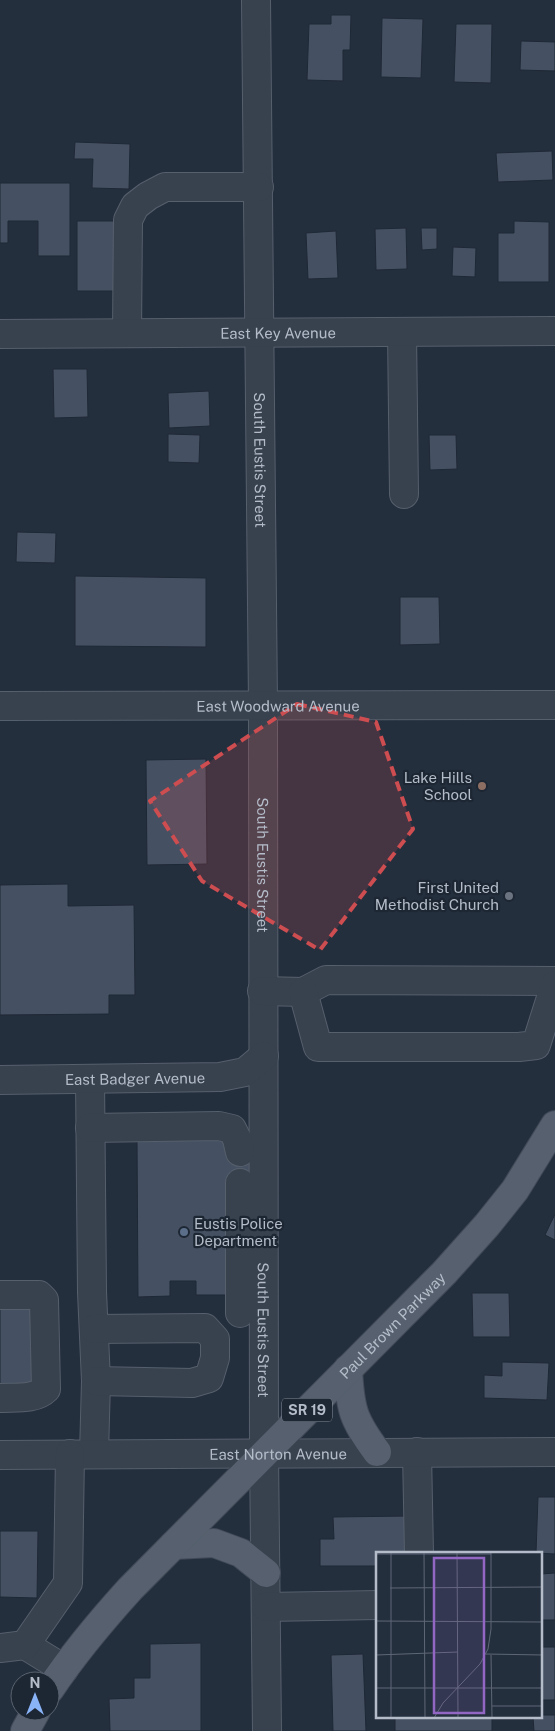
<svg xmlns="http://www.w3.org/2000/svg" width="555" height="1731" font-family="'Public Sans',sans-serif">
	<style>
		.building { fill: #455162; stroke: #1f2835 }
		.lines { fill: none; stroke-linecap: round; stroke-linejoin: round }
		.minor-casing { stroke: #565f6c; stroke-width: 30 }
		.major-casing { stroke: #414a57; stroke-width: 30 }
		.minor { stroke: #38414e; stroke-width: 28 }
		.major { stroke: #56606e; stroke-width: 28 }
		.marked { fill: #ce4d50; fill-opacity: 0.2; stroke: #ce4d50; stroke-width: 4; stroke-dasharray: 10 6; stroke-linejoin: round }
		.education-dot { fill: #8d6e63; stroke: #1d2633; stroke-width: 2 }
		.worship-dot { fill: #6b7280; stroke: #1d2633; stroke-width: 2 }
		.service-dot { fill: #5c6f8a; stroke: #1d2633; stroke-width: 2 }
		.labels { text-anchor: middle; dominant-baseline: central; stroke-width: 4.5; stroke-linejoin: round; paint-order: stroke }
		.shield { fill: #1d2633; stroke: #878f9c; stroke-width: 1 }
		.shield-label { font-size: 14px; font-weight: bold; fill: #b4bcc9 }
		.street-label { font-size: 15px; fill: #b4bcc9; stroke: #1d2633 }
		.poi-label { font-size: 15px; fill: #b4bcc9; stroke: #1d2633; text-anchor: end }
		.inset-road { fill: none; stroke: #5e6776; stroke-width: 1 }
		.view { fill: #9266c3; fill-opacity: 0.15; stroke: #9266c3; stroke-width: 2.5 }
		.inset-edge { fill: none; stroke: #b4bcc9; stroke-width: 2.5 }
	</style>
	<rect width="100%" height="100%" fill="#242f3e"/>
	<!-- building -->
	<g class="building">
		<polygon points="331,15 351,15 350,50 343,50 343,81 307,80 309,24 331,24"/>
		<polygon points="382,18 423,19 421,78 381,77"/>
		<polygon points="456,24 492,24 491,83 454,82"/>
		<polygon points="521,41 555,42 555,71 520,70"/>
		<polygon points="75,142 130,144 129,189 92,188 93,159 74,159"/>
		<polygon points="552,151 553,180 498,182 496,153"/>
		<polygon points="0,183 70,183 70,256 38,256 38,221 8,221 8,243 0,243"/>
		<polygon points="77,221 116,221 117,291 77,291"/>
		<polygon points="514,221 549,222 549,282 498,282 498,233 514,233"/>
		<polygon points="406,228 407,269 376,270 375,229"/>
		<polygon points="421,228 437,228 437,249 422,250"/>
		<polygon points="336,231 338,278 308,279 306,233"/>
		<polygon points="453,247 476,248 475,277 452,276"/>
		<polygon points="53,369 87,369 88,417 54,418"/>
		<polygon points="209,391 210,426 169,428 168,393"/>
		<polygon points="168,434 200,435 199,463 168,462"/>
		<polygon points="429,435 456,435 457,469 430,470"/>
		<polygon points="17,532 56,533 55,563 16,562"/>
		<polygon points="75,576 206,578 206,647 75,646"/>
		<polygon points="400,597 439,597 440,644 400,645"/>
		<polygon points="206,759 207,864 147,865 146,760"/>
		<polygon points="68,884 68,906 134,905 135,995 109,995 109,1014 0,1015 0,885"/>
		<polygon points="230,1139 251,1152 251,1182 231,1295 196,1295 196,1281 170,1281 170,1296 138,1297 137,1140"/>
		<polygon points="555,1214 555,1240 545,1235"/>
		<polygon points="472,1293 509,1293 510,1337 473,1337"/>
		<polygon points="0,1304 35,1304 34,1384 0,1384"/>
		<polygon points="502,1362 549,1363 547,1400 484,1398 484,1375 502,1376"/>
		<polygon points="538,1497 555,1497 555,1554 536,1553"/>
		<polygon points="410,1516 410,1552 378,1554 378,1566 320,1566 320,1539 334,1539 333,1517"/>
		<polygon points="0,1531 38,1531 37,1598 0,1597"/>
		<polygon points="555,1573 555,1620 541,1620 541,1574"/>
		<polygon points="201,1643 201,1731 110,1731 109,1699 134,1698 134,1678 150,1678 150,1644"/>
		<rect x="541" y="1647" width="14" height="53"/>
		<polygon points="363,1654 366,1731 333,1731 331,1655"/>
		<polygon points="541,1715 555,1715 555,1731 534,1731 533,1717 541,1717"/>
		<rect x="395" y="1717" width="97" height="14"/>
	</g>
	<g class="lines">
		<!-- minor casing -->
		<g class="minor-casing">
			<g id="minor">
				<path id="s1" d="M256,0L263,705L264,1453L267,1731"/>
				<polyline points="402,332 404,494"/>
				<polyline points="127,333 128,220 135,206 148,196 165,187 259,187"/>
				<path id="s2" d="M0,334L555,331"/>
				<path id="s3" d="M0,706L555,705"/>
				<polyline points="262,991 303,992 326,980 555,981"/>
				<polyline points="303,992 318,1047 519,1047 536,1045 555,985"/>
				<polyline points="90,1079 92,1292 96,1381 94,1454"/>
				<path id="s4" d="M0,1080L220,1077L245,1072L264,1056"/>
				<polyline points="90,1128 219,1126 232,1129 237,1139 240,1152"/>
				<polyline points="240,1183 240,1313"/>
				<path d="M0,1295H39L44,1300L46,1389C35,1400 15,1397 0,1398"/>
				<polyline points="94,1329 205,1328 215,1339 215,1358 209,1378 192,1383 96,1381"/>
				<polyline points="417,1452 419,1554"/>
				<path id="s5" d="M0,1455L555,1452"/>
				<polyline points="266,1607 378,1605"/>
				<polyline points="25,1645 64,1669"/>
				<polyline points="0,1648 25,1645 68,1583 70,1454"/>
			</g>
		</g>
		<!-- major casing -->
		<g class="major-casing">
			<g id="major">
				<path d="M348,1369C350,1409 353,1420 377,1452"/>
				<polyline points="174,1545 214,1543 241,1553 266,1573"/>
				<path id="s6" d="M50,1689C74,1653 101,1621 130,1589L444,1273L487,1225L515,1190L555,1125"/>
				<polyline points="25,1731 36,1711"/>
			</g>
		</g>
		<!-- minor -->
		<use href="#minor" class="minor"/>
		<!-- major -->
		<use href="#major" class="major"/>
	</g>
	<!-- marked area -->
	<path class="marked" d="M297,704L376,722L413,829L320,950L202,881L150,801Z"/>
	<!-- markers -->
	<circle class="education-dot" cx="482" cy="786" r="5"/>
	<circle class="worship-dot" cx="509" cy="896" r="5"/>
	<circle class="service-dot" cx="184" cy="1232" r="5"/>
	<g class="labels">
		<!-- shield labels -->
		<rect class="shield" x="282" y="1398.5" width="50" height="23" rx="4"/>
		<g class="shield-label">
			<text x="307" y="1410">SR 19</text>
		</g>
		<!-- street labels -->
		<g class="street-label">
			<text stroke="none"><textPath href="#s2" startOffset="278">East Key Avenue</textPath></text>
			<text stroke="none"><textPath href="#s1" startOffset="460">South Eustis Street</textPath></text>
			<text stroke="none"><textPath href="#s3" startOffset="278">East Woodward Avenue</textPath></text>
			<text stroke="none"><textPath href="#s1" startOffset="865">South Eustis Street</textPath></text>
			<text stroke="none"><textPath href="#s4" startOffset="135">East Badger Avenue</textPath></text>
			<text stroke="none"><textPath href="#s6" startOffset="500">Paul Brown Parkway</textPath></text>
			<text stroke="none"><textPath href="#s1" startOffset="1330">South Eustis Street</textPath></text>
			<text stroke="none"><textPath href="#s5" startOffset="278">East Norton Avenue</textPath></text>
		</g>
		<!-- poi labels -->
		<g class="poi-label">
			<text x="472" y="777">Lake Hills<tspan x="472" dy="17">School</tspan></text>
			<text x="499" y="887">First United<tspan x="499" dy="17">Methodist Church</tspan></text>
			<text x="194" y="1223" text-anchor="start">Eustis Police<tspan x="194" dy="17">Department</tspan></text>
		</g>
	</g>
	<!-- overview -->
	<g transform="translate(376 1552)">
		<rect width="166" height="166" fill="#242f3e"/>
		<path class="inset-road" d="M15,0V166M48,0L49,166M81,0L82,166M0,2H115M14,36L167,35M0,69L167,70M110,102L167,103M0,103L82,100M115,103L116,166M0,136H167M116,154H167M58,166L67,151L104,112L112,97L115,77V0"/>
		<path class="view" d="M58,6H108V161H58Z"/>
		<rect width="166" height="166" class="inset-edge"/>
	</g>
	<!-- north arrow -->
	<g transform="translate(35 1696)"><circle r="24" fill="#1d2633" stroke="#59626f"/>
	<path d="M0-4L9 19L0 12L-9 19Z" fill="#8ab4f8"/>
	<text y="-8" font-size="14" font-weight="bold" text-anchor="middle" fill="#b4bcc9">N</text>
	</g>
</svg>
